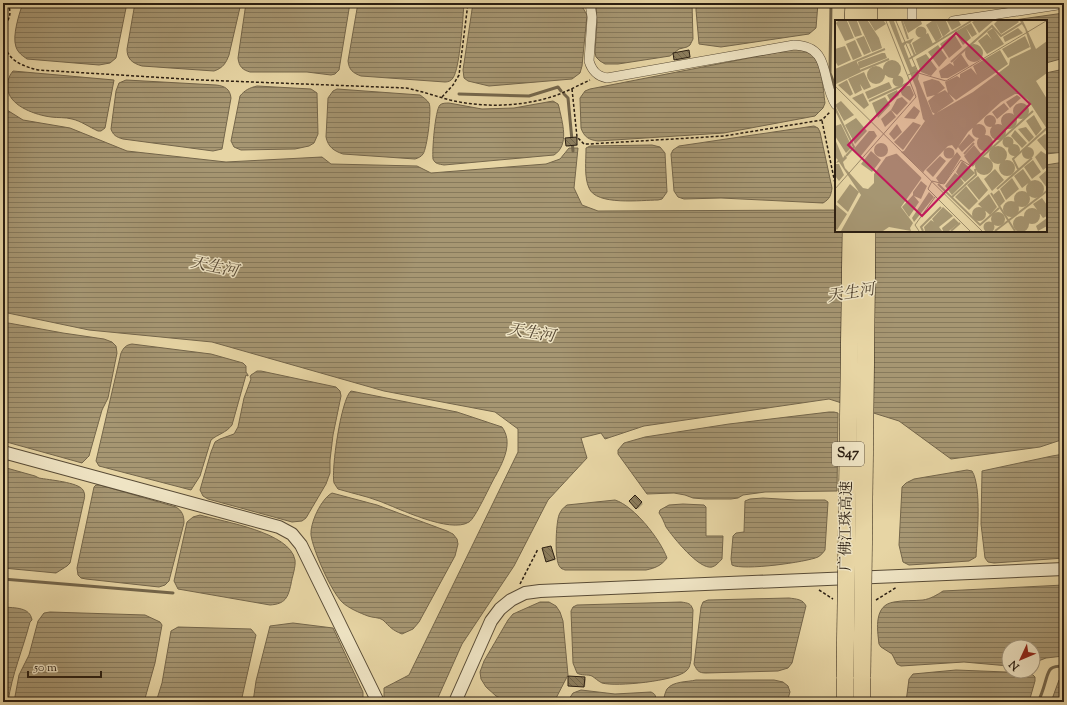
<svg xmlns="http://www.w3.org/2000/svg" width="1067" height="705" font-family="'Sorts Mill Goudy','Noto Serif SC',serif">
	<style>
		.water { fill: url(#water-rules); stroke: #74664b }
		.shadow { fill: #0003 }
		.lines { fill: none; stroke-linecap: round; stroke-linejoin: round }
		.stream { stroke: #74664b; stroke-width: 3 }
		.building { fill: url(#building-back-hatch); stroke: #291d11 }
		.minor-casing { stroke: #584b36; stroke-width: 10 }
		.tertiary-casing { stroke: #584b36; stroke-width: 14 }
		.motorway-casing { stroke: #291d11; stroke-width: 18 }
		.path { stroke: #291d11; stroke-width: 1.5; stroke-dasharray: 3 2; stroke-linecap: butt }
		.minor { stroke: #efe4c4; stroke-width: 9 }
		.tertiary { stroke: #efe4c4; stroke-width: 12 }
		.motorway { stroke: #e7d5a4; stroke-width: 17 }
		.motorway-bridge-casing { stroke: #291d11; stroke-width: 18; stroke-linecap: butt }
		.motorway-bridge { stroke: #e7d5a4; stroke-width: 17 }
		.labels { text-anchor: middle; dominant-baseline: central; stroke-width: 3; stroke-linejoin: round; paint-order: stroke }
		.shield { fill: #efe4c4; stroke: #645947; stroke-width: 1 }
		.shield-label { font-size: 14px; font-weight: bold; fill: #291d11 }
		.street-label { font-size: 15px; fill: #291d11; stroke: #efe4c4 }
		.water-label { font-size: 16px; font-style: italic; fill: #554733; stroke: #efe4c4 }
		.inset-river { fill: none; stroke: #a69672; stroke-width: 2 }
		.inset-road { fill: none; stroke: #9b8b69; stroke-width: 1 }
		.view { fill: #c2185b; fill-opacity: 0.15; stroke: #c2185b; stroke-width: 2 }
		.inset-edge { fill: none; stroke: #291d11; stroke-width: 2 }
	</style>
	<defs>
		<pattern id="water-rules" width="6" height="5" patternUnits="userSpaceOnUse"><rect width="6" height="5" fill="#a69672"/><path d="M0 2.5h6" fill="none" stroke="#877a5c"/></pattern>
		<pattern id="building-back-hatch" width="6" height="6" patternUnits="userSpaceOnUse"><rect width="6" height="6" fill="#8c7d5d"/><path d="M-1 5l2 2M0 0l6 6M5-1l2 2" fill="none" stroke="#72664b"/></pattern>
	</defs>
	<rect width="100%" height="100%" fill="#e7d5a4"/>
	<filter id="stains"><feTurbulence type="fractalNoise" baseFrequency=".005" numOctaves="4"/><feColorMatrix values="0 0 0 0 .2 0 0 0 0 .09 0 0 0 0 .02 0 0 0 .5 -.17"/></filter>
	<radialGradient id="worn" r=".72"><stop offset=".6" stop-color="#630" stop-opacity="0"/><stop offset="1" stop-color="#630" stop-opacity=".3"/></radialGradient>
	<!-- water -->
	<g class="water">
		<path d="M23,3H127L116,58L110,63L99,65L27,59C23,56 18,53 16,47C12,36 19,14 23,3Z"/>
		<path d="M135,3H241L229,55C226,63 223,68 214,71L142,66C132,63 127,59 127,49Z"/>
		<path d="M246,3H350L339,70L335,74L331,75L307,72H250C243,70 239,67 238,58Z"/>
		<path d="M358,3H464C463,17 460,68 453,78C451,81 448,82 445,82L361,76C353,73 349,70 348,61Z"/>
		<polygon points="473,3 555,3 575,5 583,8 587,15 582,66 580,73 572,79 489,86 468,81 464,78 463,70"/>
		<polygon points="596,3 692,3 693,39 690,45 687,47 679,49 670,56 618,64 605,64 600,61 596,57 595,52 597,22"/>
		<polygon points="696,3 818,3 816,28 809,34 721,47 699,44 696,10"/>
		<polygon points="1064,13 1064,58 1046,63 1046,21 1007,21"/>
		<path d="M795,49C800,50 806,50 810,54C822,61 823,89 825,103L823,108L815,116L724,133L598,141C589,140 584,137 581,128L580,98L585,91L590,89Z"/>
		<polygon points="1064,69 1064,152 1046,154 1046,73"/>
		<path d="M13,71L114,80L105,128L101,131H98C89,127 81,121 72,119C65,117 58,118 51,117C36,115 12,107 8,91C7,83 8,77 13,71Z"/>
		<path d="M126,80L216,85C225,86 230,89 231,98L222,149L213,151L123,139C116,137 113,135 111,129L116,91L119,83Z"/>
		<path d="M257,86L311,89L317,93L318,134L314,143L309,146L295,149L241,150L234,147L231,141L240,96C245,90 249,88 257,86Z"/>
		<path d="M337,89L420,95C423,97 427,100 429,103C432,109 427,149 423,154C421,157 418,158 415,159L343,154C334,151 328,147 326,137L328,98L333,91Z"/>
		<path d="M553,101L558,104L559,107C562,122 570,145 554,155L444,165C439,164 435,164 433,159C432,151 435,110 440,105C442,103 446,103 449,103L482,109L514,108Z"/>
		<polygon points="3,104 7,110 23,120 70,128 127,151 226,162 322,157 331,164 417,166 431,173 546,164 560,159 569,148 578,148 574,188 582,205 598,211 836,210 836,231 1046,231 1046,165 1064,162 1064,439 1040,447 951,459 899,421 829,399 644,426 605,439 601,433 581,438 587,458 548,500 514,566 462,644 436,702 384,702 384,688 409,675 518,452 518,429 495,412 384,391 212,342 89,330 3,312"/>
		<path d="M814,126L818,128L820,132L832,188C831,195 830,199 823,203L721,198L684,199L678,197L674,191L671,154L673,150L679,146Z"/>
		<path d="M652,145L660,147L665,153L667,192L662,199L658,200C642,200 596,206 589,188C584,177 586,161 586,148L590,146Z"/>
		<polygon points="3,322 63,333 104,339 112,342 116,346 117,353 108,398 102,410 89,456 82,463 3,441"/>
		<path d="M132,344L211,354L243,363L246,366V372L248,375V376L246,375L232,425C226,433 218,434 211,440L200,476L191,490L99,466L96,461L121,353C124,347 126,345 132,344Z"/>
		<polygon points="257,371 261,371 336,387 340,391 341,396 333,435 330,460 330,473 326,484 306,518 302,521 292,522 208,499 203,496 200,490 211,452 215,442 220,439 234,434 238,427 244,398 251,379 250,377 251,375"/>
		<path d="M351,391L457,412L502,427C513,442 504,460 496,475C491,483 475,519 469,522C450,534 398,508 379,501C366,496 351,493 338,489C337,488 335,484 334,483C331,470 341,399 351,391Z"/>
		<polygon points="829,412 834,412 838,413 837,491 765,492 743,495 738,498 731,499 705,499 693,498 685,495 674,493 647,494 618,454 618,450 624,443 645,437 729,424"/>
		<polygon points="1064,454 1064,558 994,563 988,562 985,558 981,524 982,471 1052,456"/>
		<path d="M3,467L35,476L39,478C49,480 78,482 83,490C85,493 85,497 84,500L70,563L67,566L56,573L3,568Z"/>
		<path d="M967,470L972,471C982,487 977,538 976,557L969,561L909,565L903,562L899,545L902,487L906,483L914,479Z"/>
		<path d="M96,485H100L176,507C182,511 184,515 184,523L169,581L165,585L159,587L86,579L81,578L78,575L77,568L94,487Z"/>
		<path d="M332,493L377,505L447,531L453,534L457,539L458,544L455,556L419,622L413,629L402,634C392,630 390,627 383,620C379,617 373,618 368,616C360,613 348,608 342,602C331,591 313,550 311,535C310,523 321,499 332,493Z"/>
		<path d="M763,498L796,500H825L828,502L825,550C823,553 821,555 818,557C807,562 743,571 732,565L731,559L733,536L736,533L744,532L745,501L750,499Z"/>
		<path d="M615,500C634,506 660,539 667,558C661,566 655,568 646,570H565C563,569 561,569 560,567C554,561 556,523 559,515C561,510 563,508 567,505Z"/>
		<path d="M683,504L704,505L706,507V536H723L722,559C719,562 716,566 712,567C699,570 673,537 666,527C664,522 662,517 659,513L660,510L669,505Z"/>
		<path d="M200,515C224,522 290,532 295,560C296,567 292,577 291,584C288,598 285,604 270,605L178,589L174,581L187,522L193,517Z"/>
		<path d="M1064,585V656L1046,658L1033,663V647H1009V666L964,662L901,666L897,664L892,654L881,647L879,644C877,628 874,605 894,602C904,600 914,601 923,600C930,599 937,595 943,591Z"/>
		<path d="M789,598C796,599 803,599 806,606L792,663L788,668L778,671L706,673C699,673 697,671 694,664L701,607L703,602L708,600Z"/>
		<polygon points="540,602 549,602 556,606 560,612 563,621 568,675 554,702 509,702 496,696 486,687 481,679 480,672 484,661 508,620 513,614"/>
		<path d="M681,602C688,603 691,603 693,610L691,660C690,664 690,668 686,671C676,681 616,687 602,683C598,681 595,678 592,676C587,674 582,676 577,673L573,663L571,611L573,607L577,605Z"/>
		<path d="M3,607C15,608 30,607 32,620L30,622C23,649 12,674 8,702H3Z"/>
		<polygon points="50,612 145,615 160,622 162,625 155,663 144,702 14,702 19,675 29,655 38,621 44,613"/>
		<polygon points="293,623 333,628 363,692 363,697 359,702 253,702 256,681 270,626"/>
		<polygon points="178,627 251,629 256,635 241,702 156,702 162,683 171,631"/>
		<polygon points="956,670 1031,673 1035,677 1035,681 1029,702 906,702 909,679 913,674"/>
		<polygon points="1064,675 1064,702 1051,702 1059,680"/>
		<path d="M696,680H774L783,682L788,686L790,692L787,702H663C664,698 665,692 667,689C673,681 688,682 696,680Z"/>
		<path d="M581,690L615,694L651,692C656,694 656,697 656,702H567L573,693Z"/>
	</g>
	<!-- shadow -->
	<g class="shadow">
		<polygon points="688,51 691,58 677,61 675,60"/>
		<polygon points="576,138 578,146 568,147 567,146"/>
		<polygon points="635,496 643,504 638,509 630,501"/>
		<polygon points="551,547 556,560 548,562 547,561"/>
		<polygon points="584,678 586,679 585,687 570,686 569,685"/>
	</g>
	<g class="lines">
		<!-- stream -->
		<g class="stream">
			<polyline points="831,3 830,73 836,89"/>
			<polyline points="459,94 529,96 558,87 561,91"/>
			<polyline points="564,94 568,98 573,151"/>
			<polyline points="3,579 173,593"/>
			<path d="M1038,702C1041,696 1043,690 1045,683C1049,670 1048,666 1064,666"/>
		</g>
	</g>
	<!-- building -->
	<g class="building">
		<polygon points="689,50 690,57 674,60 673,53"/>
		<polygon points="577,137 577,145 566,146 565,138"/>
		<polygon points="635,495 642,502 636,509 629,501"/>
		<polygon points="551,546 555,559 546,562 542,548"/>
		<polygon points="568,676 585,677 584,687 568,686"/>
	</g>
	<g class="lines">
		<!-- minor casing -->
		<g class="minor-casing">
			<g id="minor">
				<path d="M590,3L592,17L589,61C592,71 597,76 607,78L794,45C833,46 820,82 836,105"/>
				<polyline points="912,21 912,3"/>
				<polyline points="953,21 1064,4"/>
			</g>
		</g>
		<!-- tertiary casing -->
		<g class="tertiary-casing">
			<g id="tertiary">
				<polyline points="3,452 279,527 292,534 301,545 378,702"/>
				<polyline points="455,702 491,621 500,609 511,600 525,593 540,591 1064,569"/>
			</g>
		</g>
		<!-- motorway casing -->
		<g class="motorway-casing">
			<g id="motorway">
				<polyline points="853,21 854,3"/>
				<polyline points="869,21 869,3"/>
				<polyline points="845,702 845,677"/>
				<polyline points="862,702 862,677"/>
			</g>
		</g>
		<!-- path -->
		<g class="path">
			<path d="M8,3C12,16 9,15 6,27C0,55 14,64 38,70L201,80L406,88C421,91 435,96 450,100C484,108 523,107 557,95C568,91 579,85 590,80"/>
			<polyline points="572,89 577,137 584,144 589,144 724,136 822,120 830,112"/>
			<polyline points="442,97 453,85 459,75 468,3"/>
			<polyline points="822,121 836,188"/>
			<polyline points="520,584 538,549"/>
			<polyline points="819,590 833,599"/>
			<polyline points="876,600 897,587"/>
		</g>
		<!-- minor -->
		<use href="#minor" class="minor"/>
		<!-- tertiary -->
		<use href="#tertiary" class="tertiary"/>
		<!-- motorway -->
		<use href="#motorway" class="motorway"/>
		<!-- motorway-bridge casing -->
		<g class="motorway-bridge-casing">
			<g id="motorway-bridge">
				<polyline points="845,677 851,231"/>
				<polyline points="862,677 867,231"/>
			</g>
		</g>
		<!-- motorway-bridge -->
		<use href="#motorway-bridge" class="motorway-bridge"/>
	</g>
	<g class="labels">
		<!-- shield labels -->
		<rect class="shield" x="832" y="442" width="32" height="24" rx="3"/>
		<g class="shield-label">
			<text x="848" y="454">S47</text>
		</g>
		<!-- street labels -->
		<g class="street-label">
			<text transform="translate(847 526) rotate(-89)">广佛江珠高速</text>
		</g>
		<!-- water labels -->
		<g class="water-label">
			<text transform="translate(214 268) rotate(12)">天生河</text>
			<text transform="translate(851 294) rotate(-9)">天生河</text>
			<text transform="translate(531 334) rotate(9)">天生河</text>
		</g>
	</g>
	<!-- overview -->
	<g transform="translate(835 20)">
		<rect width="212" height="212" fill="#e7d5a4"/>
		<path d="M3,1H12L19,18L10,21L1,3ZM13,1H22L27,15L20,17ZM23,1H33L44,18L47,28L37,32ZM34,1H49L51,4L40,11ZM54,1H59L67,23L79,18L75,24L71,23L69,26L77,47L80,46L84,55L83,59L98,95L138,72L174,45L175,39L196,29L190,9L185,1H188L201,29L212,21V53L201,61L212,79V109L193,80L185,74H180L166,82L133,112L121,130L117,125L113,126L89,151L86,159L66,187L78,203L75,208L76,211L54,207L48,211H6L26,175L4,142L1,143L3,140L0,137V119L8,138L10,135L12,138L8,142L10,148L28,168L33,169L39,163V154L51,137L69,131L90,101L88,99L81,68ZM68,1H86L87,4L73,13ZM97,1H111L115,11L108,17L101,2L107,17L101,22L91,5ZM112,1H124L126,5L117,10ZM139,1H158L144,13L137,2ZM162,1H183L184,2L166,14L159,4ZM136,3L142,14L137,17L131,8L136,18L128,25L120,12ZM80.5 12a5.5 5.5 0 1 1 11 0a5.5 5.5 0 1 1-11 0ZM158,8L169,24L152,34L143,21L152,14L157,20L152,12ZM183,8L188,13L170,22L168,17ZM93,13L98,24L81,34L77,23ZM119,14L127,27L114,38L105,24ZM29,16L36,32L29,35L21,19ZM190,16L195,27L173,38L167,29ZM20,20L27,36L18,40L11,24ZM130 33a9 9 0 1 1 18 0a9 9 0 1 1-18 0ZM103,25L112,38L104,47L93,32ZM10,26L16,40L3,46L0,41V29ZM165,30L173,44L121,80L114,74L119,81L100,94L97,92L93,81L100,75L92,77L88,62L97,59L104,61L110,68L102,74L110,70L113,73L110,62L122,56L125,58V54L136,48L142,55L138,46ZM47,33H50L52,38L24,49L23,42ZM91,34L102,49L96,56L86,52L81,39ZM126,34L134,46L113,58H106L104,51L115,43L119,46L118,42ZM21,40L26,52L1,64L0,49ZM48 49a9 9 0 1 1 18 0a9 9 0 1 1-18 0ZM32 55a9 9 0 1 1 18 0a9 9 0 1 1-18 0ZM29,52L36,67L29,70L25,64L27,70L20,74L13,59ZM57.5 61a5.5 5.5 0 1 1 11 0a5.5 5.5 0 1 1-11 0ZM12,60L18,74L15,76L3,65ZM54,62L57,68L33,79L30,72ZM72,66H75L79,75L75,81L67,75L65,70ZM62,70L64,75L56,82L52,75ZM28,73L34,85L29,89L17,78ZM182,75L186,78L175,88L171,82ZM50,77L55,85L43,98L37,83ZM67,77L73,83L62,95L56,90L61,97L50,107L46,99L56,90L62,79ZM6,81L19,95L9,101L0,85ZM178 91a8 8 0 1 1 16 0a8 8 0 1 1-16 0ZM169,83L174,89L162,99L157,92ZM79,86L85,91L83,95L80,99L69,98ZM166 101a8 8 0 1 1 16 0a8 8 0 1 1-16 0ZM199,95L207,109L201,116L191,101ZM149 101a6 6 0 1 1 12 0a6 6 0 1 1-12 0ZM21,98L32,111L20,124L10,105ZM78,102L86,105L68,130L59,122ZM6,104L17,127L11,133L0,116V106ZM62,104L67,112L59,120L54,114ZM155 112a8 8 0 1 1 16 0a8 8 0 1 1-16 0ZM137 111a7 7 0 1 1 14 0a7 7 0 1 1-14 0ZM191,107L199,117L194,122L183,109ZM180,110L192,123L187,128L176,116ZM34,111H39L42,116L25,137L18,130ZM134,114L140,120L127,132L123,127ZM210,114L212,115V132L202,120ZM142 123a8 8 0 1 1 16 0a8 8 0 1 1-16 0ZM167.5 122a5.5 5.5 0 1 1 11 0a5.5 5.5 0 1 1-11 0ZM39 130a7 7 0 1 1 14 0a7 7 0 1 1-14 0ZM173 130a6 6 0 1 1 12 0a6 6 0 1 1-12 0ZM139,125L147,135L135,145L129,136ZM154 135a9 9 0 1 1 18 0a9 9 0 1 1-18 0ZM187 133a6 6 0 1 1 12 0a6 6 0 1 1-12 0ZM108.5 133a5.5 5.5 0 1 1 11 0a5.5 5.5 0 1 1-11 0ZM36,131L46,140L37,152L26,144ZM206,131L212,135V147L208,150L200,137ZM122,132L126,137L110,163L105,164L101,158ZM105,136L111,141L98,157L91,150ZM140 146a9 9 0 1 1 18 0a9 9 0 1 1-18 0ZM164 148a8 8 0 1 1 16 0a8 8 0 1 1-16 0ZM198,140L206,152L197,159L189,147ZM127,141L140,153L130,162L124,156L129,163L117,175L110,166L120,153L124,156L121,152ZM0,144H4L9,155L4,161L0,156ZM160,149L169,160L157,171L149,159ZM188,149L196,161L187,168L179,156ZM212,150V168L204,157ZM143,156L153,170L144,180L132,165ZM177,158L184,169L171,180L165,169ZM191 169a9 9 0 1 1 18 0a9 9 0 1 1-18 0ZM86,161L92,166L86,179L79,176L84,182L74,197L67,187L78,175V172ZM15,164L24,172L13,192L2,182ZM131,166L143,181L134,190L120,177ZM164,170L170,181L165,186L158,175ZM179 179a8 8 0 1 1 16 0a8 8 0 1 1-16 0ZM94,172L99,177L79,202L77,198ZM154,174L162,187L155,195L143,184ZM207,178L212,185V196L208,198L198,184ZM168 189a8 8 0 1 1 16 0a8 8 0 1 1-16 0ZM0,184L12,194L2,210L0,208ZM137 194a7 7 0 1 1 14 0a7 7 0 1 1-14 0ZM108,187L118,196L104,207L107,211H90L89,207L96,200L99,202L97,199ZM189 196a8 8 0 1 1 16 0a8 8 0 1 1-16 0ZM156 199a7 7 0 1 1 14 0a7 7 0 1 1-14 0ZM178 204a8 8 0 1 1 16 0a8 8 0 1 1-16 0ZM119,198L124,203L114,211H108L107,208ZM212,198V206L203,211L201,206ZM148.5 207a5.5 5.5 0 1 1 11 0a5.5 5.5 0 1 1-11 0Z" fill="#a69672"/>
		<path d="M65,131L90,154L89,158L94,165L61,133Z" fill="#e7d5a4"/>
		<path class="inset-river" d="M67,1L73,19M75,24L80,36M74,39L136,1M21,41L50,29M116,42L157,6L166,16L187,3M25,51L54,39M34,81L73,63M0,88L19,127L11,136M129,134L139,123M137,146L198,91M183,149L178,139L212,108M103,164L145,205L164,188M162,169L197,138M156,173L180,211M117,177L141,155L140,149M88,211L86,207L106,187M116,211L125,203M160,211L212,171"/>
		<path class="inset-road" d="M61,1L83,52M73,55L80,52L111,61L211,1M0,66L147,211M0,169L81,77L51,1M84,211L80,205L100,177M135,211L93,169L97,161L109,164L126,140L136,146"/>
		<path class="view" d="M121,13L195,84L87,196L13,125Z"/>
		<rect width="212" height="212" class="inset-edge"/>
	</g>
	<!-- margin -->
	<rect width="1067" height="705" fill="none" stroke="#e7d5a4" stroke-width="16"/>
	<rect x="4" y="4" width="1059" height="697" fill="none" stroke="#291d11" stroke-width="2"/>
	<rect x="8" y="8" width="1051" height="689" fill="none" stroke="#291d11"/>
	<!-- north arrow -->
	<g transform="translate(1021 659) rotate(226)"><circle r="19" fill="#efe4c4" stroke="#a0947c"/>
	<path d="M0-3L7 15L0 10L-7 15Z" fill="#8f2418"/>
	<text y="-6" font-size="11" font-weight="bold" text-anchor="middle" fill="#291d11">N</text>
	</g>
	<!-- scale -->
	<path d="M28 671v6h73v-6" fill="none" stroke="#291d11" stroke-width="2"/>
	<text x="34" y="671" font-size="12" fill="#291d11" stroke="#efe4c4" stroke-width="3" paint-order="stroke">50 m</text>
	<rect width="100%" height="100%" filter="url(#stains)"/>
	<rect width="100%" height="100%" fill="url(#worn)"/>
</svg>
